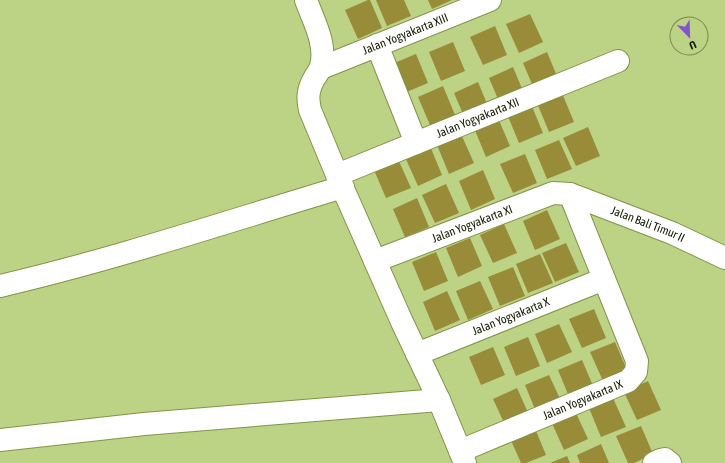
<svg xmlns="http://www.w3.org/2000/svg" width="725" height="463" font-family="'Asap Condensed',sans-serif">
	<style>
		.building { fill: #988c39 }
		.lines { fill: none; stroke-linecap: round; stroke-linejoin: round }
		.street-casing { stroke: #819548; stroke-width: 24 }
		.street { stroke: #fff; stroke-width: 22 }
		.labels { text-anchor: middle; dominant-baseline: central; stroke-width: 3; stroke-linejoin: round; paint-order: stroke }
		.street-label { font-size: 12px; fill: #141b00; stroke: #bcd284 }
	</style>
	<rect width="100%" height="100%" fill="#bcd284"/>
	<!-- building -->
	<g class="building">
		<polygon points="368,0 370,0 382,28 358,39 345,10"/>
		<polygon points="376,0 404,0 411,16 387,26"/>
		<polygon points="428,0 452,0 432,9"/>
		<polygon points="530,14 543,42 519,53 506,24"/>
		<polygon points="495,26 507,55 483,65 470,37"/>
		<polygon points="453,42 465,71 441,81 429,52"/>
		<polygon points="547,52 559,81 535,91 523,63"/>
		<polygon points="416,54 428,83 404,93 392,64"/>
		<polygon points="513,67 525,96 501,106 489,78"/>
		<polygon points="478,82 490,111 466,121 454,93"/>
		<polygon points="443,86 455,115 430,125 418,97"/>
		<polygon points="562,93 574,122 549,132 537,103"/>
		<polygon points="531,104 543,133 519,143 507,114"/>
		<polygon points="498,118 510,146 486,157 474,128"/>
		<polygon points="588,127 600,156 576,166 563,138"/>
		<polygon points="461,134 474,163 449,174 437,145"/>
		<polygon points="559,140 572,169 547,179 535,150"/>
		<polygon points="430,146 442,175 418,186 405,157"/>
		<polygon points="525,154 537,183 513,193 500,164"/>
		<polygon points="398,159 411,188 386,198 374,170"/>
		<polygon points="483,170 495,199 471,210 459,181"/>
		<polygon points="446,184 459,213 435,223 422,195"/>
		<polygon points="417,198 429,227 405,237 393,209"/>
		<polygon points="547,210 560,239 535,250 523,221"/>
		<polygon points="504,224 517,253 493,263 480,235"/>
		<polygon points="470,238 482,266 458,277 446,248"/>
		<polygon points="566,243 579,272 555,282 542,253"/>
		<polygon points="436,252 448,281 424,291 412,262"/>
		<polygon points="540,254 553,283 528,293 516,264"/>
		<polygon points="513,267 525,296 500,306 488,277"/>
		<polygon points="480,281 493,309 468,320 456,291"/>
		<polygon points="447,291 460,320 435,331 423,302"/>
		<polygon points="594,309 606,338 582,348 569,319"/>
		<polygon points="559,324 572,352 547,363 535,334"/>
		<polygon points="528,337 540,366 516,376 504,347"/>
		<polygon points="615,342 627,370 603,381 590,352"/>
		<polygon points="493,347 505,375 481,385 469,357"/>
		<polygon points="582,360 594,388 570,399 558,370"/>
		<polygon points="549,375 562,403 537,414 525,385"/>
		<polygon points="648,381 661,410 637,420 624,392"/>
		<polygon points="517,388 530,417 506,427 493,399"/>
		<polygon points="613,398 626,427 601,437 589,408"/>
		<polygon points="575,411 588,439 564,450 551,421"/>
		<polygon points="534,426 546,455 526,463 521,463 509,436"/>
		<polygon points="641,426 653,454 634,463 628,463 616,436"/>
		<polygon points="601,444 609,463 580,463 577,455"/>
		<polygon points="567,456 570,463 550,463"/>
	</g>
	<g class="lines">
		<!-- street casing -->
		<g class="street-casing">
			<g id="street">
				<path d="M306,0C313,20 327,44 321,66C320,70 317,74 315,77C308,89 307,97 310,110L337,175L402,322L439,400L465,463"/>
				<polyline points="377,45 416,143"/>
				<path id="s1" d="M321,68L490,0"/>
				<path id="s2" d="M337,175L618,61"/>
				<path id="s3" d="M375,261L553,193L570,194L672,233L725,258"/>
				<path d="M0,286C116,259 229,221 343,187"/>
				<path id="s4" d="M417,354L604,279"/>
				<polyline points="0,440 144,424 439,400"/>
				<path id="s5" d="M460,451L628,381L636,372L637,361L570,194"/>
				<polyline points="654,463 660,460 665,459 670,463"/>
			</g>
		</g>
		<!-- street -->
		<use href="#street" class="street"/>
	</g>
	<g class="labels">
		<!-- street labels -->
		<g class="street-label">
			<text stroke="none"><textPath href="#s1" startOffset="91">Jalan Yogyakarta XIII</textPath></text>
			<text stroke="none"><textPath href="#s2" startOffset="152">Jalan Yogyakarta XII</textPath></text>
			<text stroke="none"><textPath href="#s3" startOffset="104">Jalan Yogyakarta XI</textPath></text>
			<text stroke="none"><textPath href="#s3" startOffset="291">Jalan Bali Timur II</textPath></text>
			<text stroke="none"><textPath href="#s4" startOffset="101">Jalan Yogyakarta X</textPath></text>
			<text stroke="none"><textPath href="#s5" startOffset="133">Jalan Yogyakarta IX</textPath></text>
		</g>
	</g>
	<!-- north arrow -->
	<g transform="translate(689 36) rotate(157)"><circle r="19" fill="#bcd284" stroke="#79894f"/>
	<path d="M0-3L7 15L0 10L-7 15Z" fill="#8852ca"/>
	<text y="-6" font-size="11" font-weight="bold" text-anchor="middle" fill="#141b00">U</text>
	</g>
</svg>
